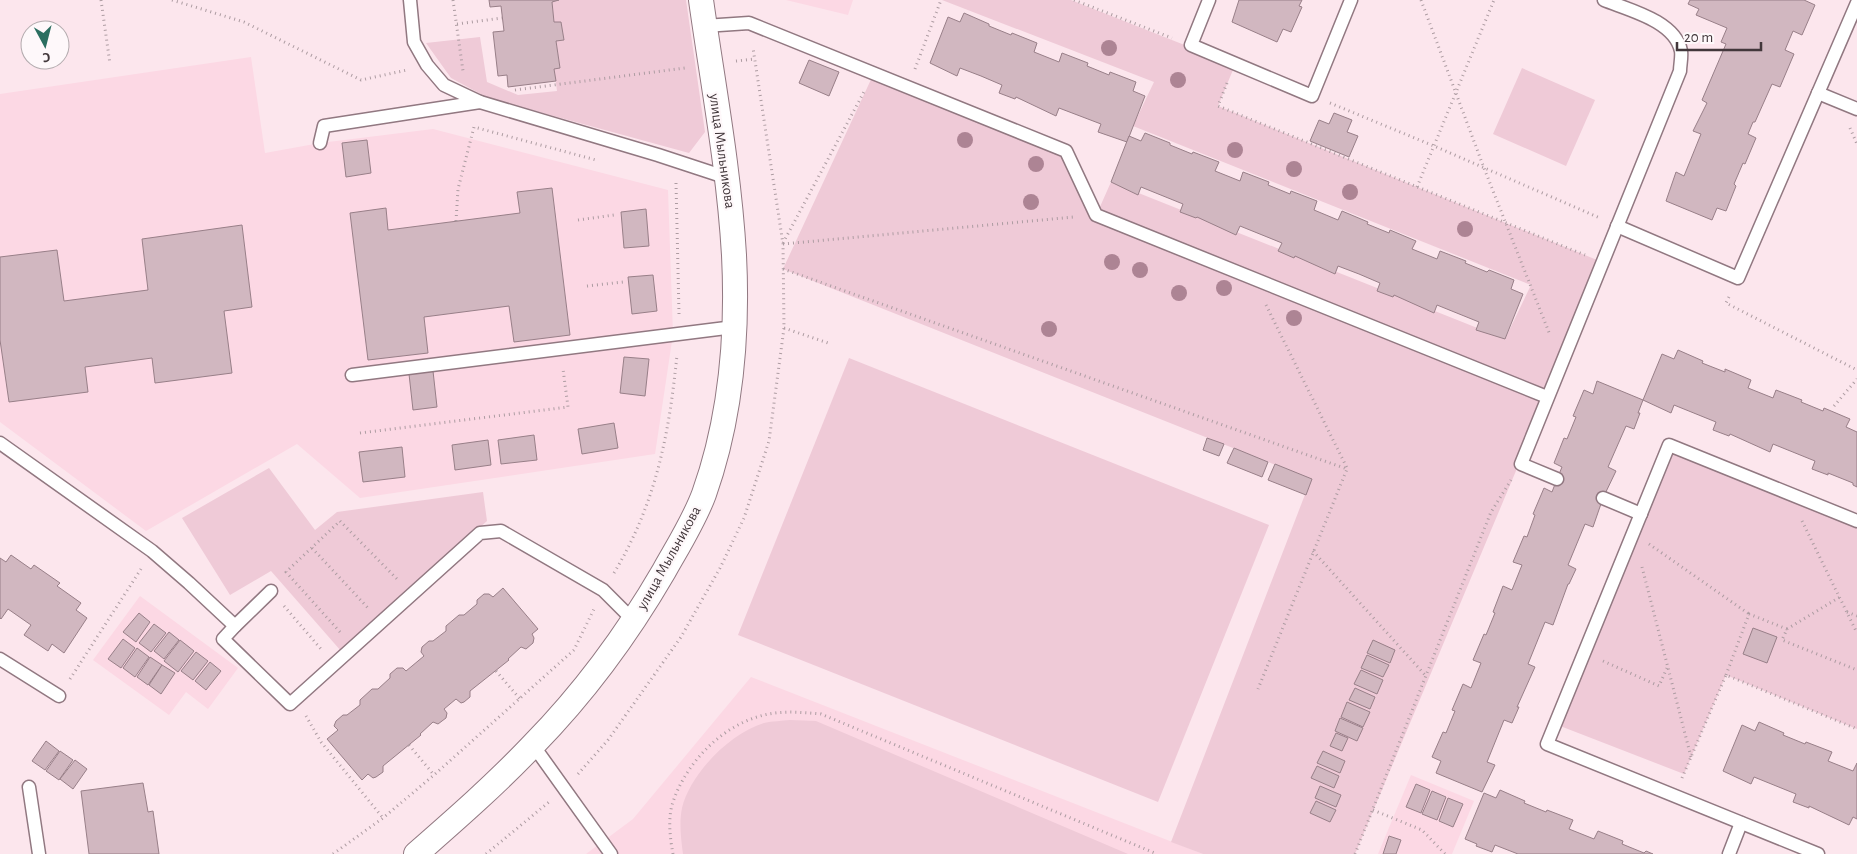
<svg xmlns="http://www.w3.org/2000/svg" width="1857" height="854" font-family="'Alegreya Sans',sans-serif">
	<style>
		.built { fill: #fcd8e4 }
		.green { fill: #efcad7 }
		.building { fill: #d1b7c0; stroke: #987f88 }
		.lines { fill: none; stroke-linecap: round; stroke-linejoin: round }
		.lane-casing { stroke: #917881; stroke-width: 15 }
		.street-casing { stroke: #917881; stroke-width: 26 }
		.path { stroke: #ad9ca2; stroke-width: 3; stroke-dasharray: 1 4; stroke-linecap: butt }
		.lane { stroke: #fff; stroke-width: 12 }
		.street { stroke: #fff; stroke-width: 24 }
		.tree { fill: #ad8494 }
		.labels { text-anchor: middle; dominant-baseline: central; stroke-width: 4.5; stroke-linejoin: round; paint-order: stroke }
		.street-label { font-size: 15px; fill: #42373b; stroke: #fef8fa }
	</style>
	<rect width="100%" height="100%" fill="#fce6ed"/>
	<!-- built -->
	<g class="built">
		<polygon points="786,0 853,0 848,15"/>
		<polygon points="251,57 265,153 320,143 433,129 668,190 673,334 655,454 360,498 297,444 146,531 0,422 0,94"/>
		<polygon points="140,596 238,668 208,709 186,692 169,715 93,660"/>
		<polygon points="751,677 1203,854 586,854 633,819"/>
		<polygon points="1411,775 1474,801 1452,854 1378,854"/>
	</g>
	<!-- green -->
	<g class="green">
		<polygon points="559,0 686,0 705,132 689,153 488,98 451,78 426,43 480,37 487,82 518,95 557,91 554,69 560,68 556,41 564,40 561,22 554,22 552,2"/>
		<polygon points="942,0 1071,0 1235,65 1218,106 1602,262 1550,391 1493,368 1547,397 1355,854 1203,854 1171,842 1311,479 783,269 874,73 1066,151 1099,209 1111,182 1505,339 1531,285 1133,126 1154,82"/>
		<polygon points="1522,68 1595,100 1566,166 1493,134"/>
		<polygon points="849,358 1269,525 1158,802 738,635"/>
		<polygon points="1669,445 1857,521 1857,729 1726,675 1684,774 1555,724"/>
		<polygon points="269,468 315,530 337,512 483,492 487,521 341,651 271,571 230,595 182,518"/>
		<path d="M790,720L816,721L1128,854H683C681,839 679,823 682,808C690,774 730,733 764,723C772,721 782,721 790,720Z"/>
	</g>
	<!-- building -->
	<g class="building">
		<polygon points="489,0 559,0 552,2 554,22 561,22 564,40 556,41 560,68 554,69 556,81 508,87 507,75 498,76 493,32 504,31 501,6 490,7"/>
		<polygon points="1239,0 1302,0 1299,6 1302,7 1291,32 1283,29 1277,42 1232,22"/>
		<polygon points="1690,0 1804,0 1815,5 1802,35 1793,31 1785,50 1794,54 1780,87 1772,84 1755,122 1753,122 1748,134 1756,138 1745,164 1743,163 1734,184 1736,186 1726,211 1717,208 1712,220 1666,201 1676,172 1684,176 1701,134 1693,131 1707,103 1702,100 1726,44 1721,42 1727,28 1696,15 1699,9 1688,4"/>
		<polygon points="964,13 989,24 989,26 1011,35 1012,33 1037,43 1034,52 1059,62 1062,53 1088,63 1087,66 1109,75 1110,72 1136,82 1133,91 1145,96 1127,142 1098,132 1101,124 1059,108 1056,116 1016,97 1015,99 999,93 1002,85 981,76 960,68 957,76 930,63 948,17 960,22"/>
		<polygon points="809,60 839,72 829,96 799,83"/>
		<polygon points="1334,113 1352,120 1347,132 1358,136 1349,157 1310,141 1319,120 1329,124"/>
		<polygon points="1145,133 1170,143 1170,145 1192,154 1193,152 1219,162 1215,171 1240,181 1243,172 1269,182 1268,185 1290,194 1291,191 1317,201 1314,210 1338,220 1342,211 1368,222 1367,224 1389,233 1390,230 1416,241 1412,249 1437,259 1440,251 1466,261 1465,263 1487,272 1489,270 1514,280 1511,289 1523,294 1505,339 1476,330 1479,322 1437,305 1434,313 1394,295 1393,297 1377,291 1380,283 1359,274 1338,266 1335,274 1295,256 1294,258 1278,251 1282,243 1240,226 1236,235 1197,217 1196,218 1180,212 1183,204 1141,187 1138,195 1111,182 1129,136 1141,141"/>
		<polygon points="367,140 371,173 346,177 342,143"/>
		<polygon points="552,188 570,335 514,342 509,306 424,317 428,353 368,360 350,213 386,208 388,230 520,213 517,192"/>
		<polygon points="646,209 649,246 624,248 621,212"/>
		<polygon points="242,225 252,307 224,311 232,373 155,383 152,358 85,367 88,392 9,402 0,340 0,257 57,250 64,301 148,290 142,239"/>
		<polygon points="653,275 657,311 632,314 628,277"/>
		<polygon points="1678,350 1703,361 1702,363 1725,372 1725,369 1751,380 1748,388 1773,398 1776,390 1802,400 1801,402 1823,411 1824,408 1850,419 1846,427 1857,432 1857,487 1853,485 1853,483 1828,473 1828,475 1812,469 1815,461 1773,444 1770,452 1730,434 1729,436 1713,430 1716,422 1674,405 1671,413 1643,400 1662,354 1674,359"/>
		<polygon points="624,357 649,359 645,396 620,393"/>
		<polygon points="433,371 437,407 413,410 409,374"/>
		<polygon points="1597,381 1643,400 1638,413 1640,413 1634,429 1626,426 1608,467 1616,471 1603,498 1593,527 1585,524 1568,565 1576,569 1569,584 1568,584 1553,625 1545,622 1528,664 1535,667 1517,707 1519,707 1512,723 1504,720 1487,762 1495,765 1482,792 1436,773 1441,761 1432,757 1443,732 1446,733 1455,711 1452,710 1463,684 1471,688 1481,663 1473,660 1484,634 1486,635 1495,613 1493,612 1503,586 1512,590 1522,565 1513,562 1524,536 1527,537 1535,515 1533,514 1544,488 1552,492 1557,479 1562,467 1554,463 1564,438 1567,439 1576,417 1573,416 1584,390 1593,394"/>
		<polygon points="614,423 618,448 582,454 578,429"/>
		<polygon points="534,435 537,460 501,464 498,440"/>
		<polygon points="1207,438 1224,444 1219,456 1203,450"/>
		<polygon points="488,440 491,465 455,470 452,445"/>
		<polygon points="402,447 405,477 363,482 359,452"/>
		<polygon points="1234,448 1268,462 1262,477 1227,463"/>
		<polygon points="1275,464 1312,479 1306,495 1268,480"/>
		<polygon points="11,555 31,569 34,565 60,583 57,586 81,603 76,610 87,618 64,653 52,644 48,651 24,635 31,625 8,609 1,619 0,618 0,558 6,562"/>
		<polygon points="503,588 538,629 532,634 534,638 533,643 526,649 521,647 508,659 509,660 470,691 470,697 464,702 461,703 456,699 444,709 447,713 446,718 438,724 433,722 420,734 421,735 383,766 383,772 376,777 373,778 368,774 362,780 327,739 338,730 334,726 336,721 343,715 347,715 360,705 360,700 372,689 378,689 390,678 390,674 397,668 403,668 406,671 424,656 421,652 422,647 429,641 433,641 446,631 446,626 459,615 464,615 477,604 477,600 484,594 489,594 493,597"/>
		<polygon points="139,613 150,622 136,642 123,632"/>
		<polygon points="154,624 166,633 151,652 139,643"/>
		<polygon points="1753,628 1777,637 1767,663 1743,654"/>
		<polygon points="169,632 179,640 164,659 154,651"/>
		<polygon points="123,639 135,648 121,668 108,659"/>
		<polygon points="180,640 194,651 178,672 164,661"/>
		<polygon points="1373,640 1395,650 1390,663 1367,653"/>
		<polygon points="137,648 149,657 135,677 123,668"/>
		<polygon points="196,652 208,661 193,680 181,671"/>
		<polygon points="1367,655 1389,665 1383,677 1361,668"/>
		<polygon points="150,657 162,665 148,685 137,677"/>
		<polygon points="210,662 221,671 206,690 195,681"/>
		<polygon points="162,665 175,673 161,694 149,685"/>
		<polygon points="1361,670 1383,680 1377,694 1354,684"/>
		<polygon points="1355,688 1375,697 1370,709 1349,700"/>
		<polygon points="1347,702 1370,712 1363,727 1341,717"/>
		<polygon points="1340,718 1363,728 1357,741 1335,731"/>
		<polygon points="1759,722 1784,733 1783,735 1805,744 1806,742 1832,752 1828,761 1853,771 1857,763 1857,819 1853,817 1849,825 1809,806 1809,808 1793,802 1796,794 1754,777 1751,784 1723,771 1742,725 1755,731"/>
		<polygon points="1336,733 1348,738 1342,751 1330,746"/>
		<polygon points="46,741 59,751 45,770 32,761"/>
		<polygon points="60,751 73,760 59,780 46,771"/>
		<polygon points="1323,751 1345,761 1340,773 1317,763"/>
		<polygon points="75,760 87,769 73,789 60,779"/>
		<polygon points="1317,766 1339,776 1334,788 1311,778"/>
		<polygon points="143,783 148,812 153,811 159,854 89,854 81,791"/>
		<polygon points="1416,784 1430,790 1421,813 1406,807"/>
		<polygon points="1320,786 1341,795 1336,807 1315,798"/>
		<polygon points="1500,790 1525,801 1524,803 1546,812 1547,810 1573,820 1569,829 1594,839 1598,831 1623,841 1622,844 1644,853 1646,851 1653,854 1518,854 1495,845 1492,852 1476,846 1477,844 1465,839 1484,793 1496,798"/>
		<polygon points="1432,791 1446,797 1437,820 1422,814"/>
		<polygon points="1448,798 1463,804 1453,827 1439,821"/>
		<polygon points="1316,801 1336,810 1330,822 1310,813"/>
		<polygon points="1389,836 1401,840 1396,854 1383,854"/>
	</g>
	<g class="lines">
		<!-- lane casing -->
		<g class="lane-casing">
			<g id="lane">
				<polyline points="410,0 414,42 427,65 444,85 480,102 658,155 728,178"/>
				<polyline points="1209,0 1191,45 1312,96 1351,0"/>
				<polyline points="704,26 749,23 1066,151 1096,215 1547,397"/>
				<polyline points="1818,93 1857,109"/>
				<polyline points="320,143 324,126 480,102"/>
				<polyline points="1617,226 1738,278 1857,3"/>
				<polyline points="352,375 734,327"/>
				<polyline points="0,443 152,551 189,583 235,626"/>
				<path d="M1557,479L1521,464L1680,71C1680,65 1682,57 1681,51C1675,21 1629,10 1604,0"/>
				<polyline points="1603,498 1641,514"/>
				<polyline points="271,591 235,626 223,639 290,704 480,533 501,531 603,590 633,620"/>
				<polyline points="0,659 59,696"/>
				<polyline points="533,745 611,854"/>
				<polyline points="29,787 39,854"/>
				<polyline points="1729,854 1741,823"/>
				<polyline points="1818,854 1547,744 1669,445 1857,521"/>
			</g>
		</g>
		<!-- street casing -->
		<g class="street-casing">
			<path id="street" d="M416,854C456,819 496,784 533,745C583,694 628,633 664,571C678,546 694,521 704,494C731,418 738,334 734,255C729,169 713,85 701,0"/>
		</g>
		<!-- path -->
		<g class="path">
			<polyline points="101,0 110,64"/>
			<polyline points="172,0 244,22 361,80 407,70"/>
			<polyline points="453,0 463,71"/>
			<polyline points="1074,0 1172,38"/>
			<polyline points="1421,0 1484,168 1550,335"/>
			<polyline points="457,24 502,18"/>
			<polyline points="736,61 755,59"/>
			<polyline points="915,69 941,0"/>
			<polyline points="1227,83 1218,106 1585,255"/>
			<polyline points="515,90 685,68"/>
			<polyline points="1330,103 1434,146 1600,218"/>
			<polyline points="1850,128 1857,144"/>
			<polyline points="676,183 679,314"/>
			<polyline points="1417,187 1494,0"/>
			<polyline points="578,220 614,215"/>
			<polyline points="456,221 458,189 474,127 596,160"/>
			<polyline points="783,243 865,90"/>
			<polyline points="783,244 1074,217"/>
			<polyline points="783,269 1347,469 1258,689"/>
			<polyline points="587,286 623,282"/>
			<polyline points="1729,297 1726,303 1857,370"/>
			<polyline points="1266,305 1347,468"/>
			<polyline points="784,328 828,343"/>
			<polyline points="1834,406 1857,379"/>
			<polyline points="360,433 568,407 563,369"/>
			<polyline points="1802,521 1857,633"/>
			<polyline points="1649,544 1749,614"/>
			<polyline points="312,548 368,608"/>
			<polyline points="1313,551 1426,676"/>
			<polyline points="1642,567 1691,757"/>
			<path d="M614,573C656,503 669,435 677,355"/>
			<polyline points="284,606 321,649"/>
			<polyline points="1847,612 1857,616"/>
			<polyline points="1787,629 1840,597"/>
			<polyline points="340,632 286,572 340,521 398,580"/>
			<polyline points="1603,661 1659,686 1667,668"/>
			<polyline points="496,671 520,699"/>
			<polyline points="1726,675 1749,614 1787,629 1782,640 1857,670"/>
			<polyline points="70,679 141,569"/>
			<polyline points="306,716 321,742 383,818"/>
			<polyline points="409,745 434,775"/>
			<polyline points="578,774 608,740 681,637 720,568 744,518 769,441 784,328 783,244 753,48"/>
			<polyline points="1682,778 1726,675 1857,729"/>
			<polyline points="1373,810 1422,830 1445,854"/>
			<polyline points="333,854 383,818 434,775 574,650 594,609"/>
			<polyline points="486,854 549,802"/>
			<path d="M673,854C670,838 668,820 672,805C684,766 718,729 757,717C778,710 799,712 821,714L1157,854"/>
			<polyline points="1355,854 1491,512 1511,480"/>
		</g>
		<!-- lane -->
		<use href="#lane" class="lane"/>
		<!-- street -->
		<use href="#street" class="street"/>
	</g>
	<!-- trees -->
	<g class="tree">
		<circle cx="1109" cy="48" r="8"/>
		<circle cx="1178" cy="80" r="8"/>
		<circle cx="965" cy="140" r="8"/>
		<circle cx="1235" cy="150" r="8"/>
		<circle cx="1036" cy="164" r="8"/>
		<circle cx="1294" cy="169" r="8"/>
		<circle cx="1350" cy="192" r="8"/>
		<circle cx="1031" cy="202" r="8"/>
		<circle cx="1465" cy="229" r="8"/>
		<circle cx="1112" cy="262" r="8"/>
		<circle cx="1140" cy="270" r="8"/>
		<circle cx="1224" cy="288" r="8"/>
		<circle cx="1179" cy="293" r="8"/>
		<circle cx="1294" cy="318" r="8"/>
		<circle cx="1049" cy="329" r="8"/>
	</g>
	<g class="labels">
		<!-- street labels -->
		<g class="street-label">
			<text transform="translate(722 151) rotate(82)">улица Мыльникова</text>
			<text transform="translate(669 558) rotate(-61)">улица Мыльникова</text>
		</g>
	</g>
	<!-- north arrow -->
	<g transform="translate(45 45) rotate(173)"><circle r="24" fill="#fef8fa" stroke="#b3abae"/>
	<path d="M0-4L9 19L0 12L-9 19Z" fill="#2b6e60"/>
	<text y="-8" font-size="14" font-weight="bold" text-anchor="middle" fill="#42373b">С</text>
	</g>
	<!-- scale -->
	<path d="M1677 42v8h84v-8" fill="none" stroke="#42373b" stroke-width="2.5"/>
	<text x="1684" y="42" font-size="15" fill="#42373b" stroke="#fef8fa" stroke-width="4" paint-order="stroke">20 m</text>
</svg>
